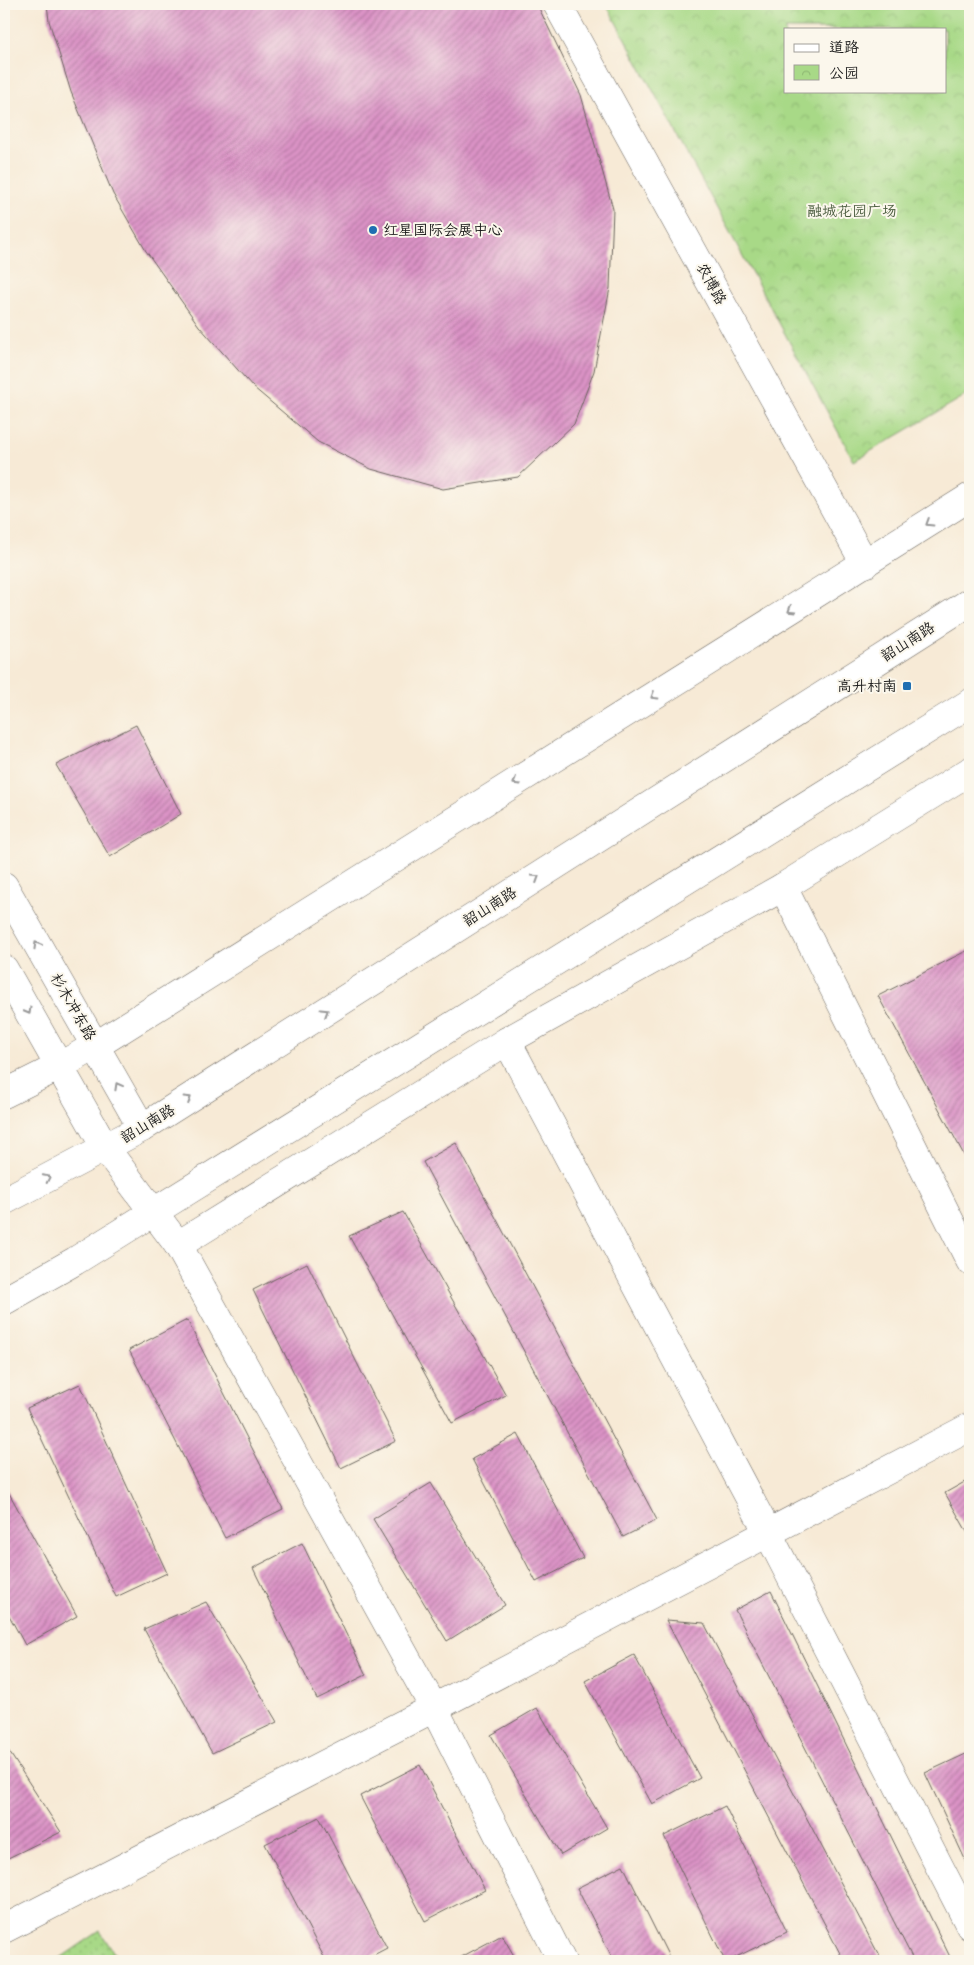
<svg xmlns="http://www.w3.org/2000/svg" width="974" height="1965" font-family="Pangolin,'LXGW WenKai TC',sans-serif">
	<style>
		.grass { fill: url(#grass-dots); stroke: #627a52 }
		.park { fill: url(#park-crowns); stroke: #627a52; fill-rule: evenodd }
		.building { fill: url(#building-hatch) }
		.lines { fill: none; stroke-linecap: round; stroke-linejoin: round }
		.street-casing { stroke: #69645d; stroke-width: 29 }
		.secondary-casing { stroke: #69645d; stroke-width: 29 }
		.primary-casing { stroke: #69645d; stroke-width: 29 }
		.street { stroke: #fff; stroke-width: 28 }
		.secondary { stroke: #fff; stroke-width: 28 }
		.primary { stroke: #fff; stroke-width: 28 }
		.oneway { stroke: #999 }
		.poi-dot { fill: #1f6fb2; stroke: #fbf7ec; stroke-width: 2 }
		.labels { text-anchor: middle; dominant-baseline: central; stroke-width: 4; stroke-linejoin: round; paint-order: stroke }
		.park-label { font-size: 15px; fill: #4d5e41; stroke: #fbf7ec }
		.poi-label { font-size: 15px; fill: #1c1c1c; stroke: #fbf7ec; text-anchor: start }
		.street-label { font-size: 15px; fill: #1c1c1c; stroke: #fbf7ec }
	</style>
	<defs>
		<pattern id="grass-dots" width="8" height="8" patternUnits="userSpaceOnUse" patternTransform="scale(1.25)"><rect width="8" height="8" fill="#a8d987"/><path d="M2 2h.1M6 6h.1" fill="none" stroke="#90ba74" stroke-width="1.8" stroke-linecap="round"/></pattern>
		<pattern id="park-crowns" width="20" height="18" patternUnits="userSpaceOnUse" patternTransform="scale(1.25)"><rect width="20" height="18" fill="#a8d987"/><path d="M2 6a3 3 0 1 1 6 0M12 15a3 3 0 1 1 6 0" fill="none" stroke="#90ba74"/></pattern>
		<pattern id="building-hatch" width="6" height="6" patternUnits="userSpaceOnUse" patternTransform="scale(1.25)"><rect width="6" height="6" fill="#db93c6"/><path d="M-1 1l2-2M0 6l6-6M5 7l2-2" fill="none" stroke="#b177a0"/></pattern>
	</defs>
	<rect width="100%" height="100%" fill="#fbf7ec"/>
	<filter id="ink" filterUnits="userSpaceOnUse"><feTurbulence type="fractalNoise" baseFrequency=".02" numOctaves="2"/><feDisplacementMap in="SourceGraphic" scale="10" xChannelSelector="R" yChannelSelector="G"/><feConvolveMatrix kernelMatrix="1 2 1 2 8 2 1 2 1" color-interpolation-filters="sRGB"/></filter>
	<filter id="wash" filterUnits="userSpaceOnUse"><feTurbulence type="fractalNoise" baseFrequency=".0096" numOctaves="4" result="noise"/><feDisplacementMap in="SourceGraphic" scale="20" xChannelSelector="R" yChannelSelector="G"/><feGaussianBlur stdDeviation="1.12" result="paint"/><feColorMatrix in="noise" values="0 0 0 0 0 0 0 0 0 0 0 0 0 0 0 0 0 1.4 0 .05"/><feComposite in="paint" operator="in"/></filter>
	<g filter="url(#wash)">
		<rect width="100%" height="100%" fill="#f7ead6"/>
		<!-- grass -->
		<polygon class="grass" points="100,1931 119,1961 56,1961"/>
		<!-- park -->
		<path class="park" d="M606,4H970V393L854,461ZM785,29H945V91H785Z"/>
		<g id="blocks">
			<!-- building -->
			<g class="building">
				<polygon points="47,4 537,4 581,95 613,209 610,288 594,371 574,424 518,477 443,489 371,469 318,442 253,387 199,326 146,251 113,194 71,92 49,21"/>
				<polygon points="136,725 181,814 110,857 56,765"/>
				<polygon points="970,949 970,1166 878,996"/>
				<polygon points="456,1143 657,1520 623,1537 423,1162"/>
				<polygon points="403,1212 506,1395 452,1423 349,1236"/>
				<polygon points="307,1263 396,1441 341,1468 253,1290"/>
				<polygon points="187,1320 283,1509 225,1538 129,1350"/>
				<polygon points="80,1384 167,1573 116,1597 27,1408"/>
				<polygon points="518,1434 583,1558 536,1582 472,1459"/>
				<polygon points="970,1479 970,1537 945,1493"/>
				<polygon points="431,1483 505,1605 447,1641 373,1519"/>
				<polygon points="4,1484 77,1616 25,1645 4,1606"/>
				<polygon points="302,1543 366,1675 317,1699 253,1568"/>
				<polygon points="771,1591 952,1961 914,1961 735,1610"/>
				<polygon points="206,1602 277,1722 212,1753 144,1629"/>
				<polygon points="666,1620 704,1623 882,1961 844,1961"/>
				<polygon points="634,1655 700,1778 652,1804 585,1681"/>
				<polygon points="537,1708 607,1828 561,1855 491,1735"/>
				<polygon points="4,1744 61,1832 4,1860"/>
				<polygon points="970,1752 970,1870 925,1773"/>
				<polygon points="420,1765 485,1890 425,1921 360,1796"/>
				<polygon points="725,1806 787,1932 728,1961 725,1961 664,1836"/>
				<polygon points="319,1817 387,1948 362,1961 326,1961 265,1844"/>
				<polygon points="623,1865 671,1961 614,1961 577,1888"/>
				<polygon points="502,1935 517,1961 454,1961"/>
			</g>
		</g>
	</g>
	<g filter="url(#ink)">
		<use href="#blocks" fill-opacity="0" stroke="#69645d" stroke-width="1"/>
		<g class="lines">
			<!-- street casing -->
			<g class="street-casing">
				<g id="street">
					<polyline points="557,4 865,564"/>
					<polyline points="783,887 970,1261"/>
					<polyline points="507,1041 768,1533 970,1926"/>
					<polyline points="106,1149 178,1245 434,1708 562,1961"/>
					<polyline points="178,1245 507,1041 783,887 970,771"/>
					<polyline points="4,1301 75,1261 970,703"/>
					<polyline points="4,1929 434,1708 970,1427"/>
				</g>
			</g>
			<!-- secondary casing -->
			<g class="secondary-casing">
				<g id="secondary">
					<polyline points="4,886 142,1128"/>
					<polyline points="4,969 106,1149"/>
				</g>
			</g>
			<!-- primary casing -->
			<g class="primary-casing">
				<g id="primary">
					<polyline points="4,1094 60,1066 95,1046 970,497"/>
					<polyline points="4,1201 142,1128 970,602"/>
				</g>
			</g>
			<!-- street -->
			<use href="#street" class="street"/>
			<!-- secondary -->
			<use href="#secondary" class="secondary"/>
			<!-- primary -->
			<use href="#primary" class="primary"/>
		</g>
		<!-- one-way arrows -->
		<defs><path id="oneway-chevron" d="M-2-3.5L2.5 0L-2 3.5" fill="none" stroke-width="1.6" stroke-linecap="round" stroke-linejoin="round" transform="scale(1.25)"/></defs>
		<g class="oneway">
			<use href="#oneway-chevron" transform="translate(929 523) rotate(148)"/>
			<use href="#oneway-chevron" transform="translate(791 610) rotate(148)"/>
			<use href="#oneway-chevron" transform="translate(654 696) rotate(148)"/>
			<use href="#oneway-chevron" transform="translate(516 782) rotate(148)"/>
			<use href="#oneway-chevron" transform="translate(536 878) rotate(-32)"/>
			<use href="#oneway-chevron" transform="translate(37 945) rotate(-120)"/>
			<use href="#oneway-chevron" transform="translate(28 1011) rotate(60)"/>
			<use href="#oneway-chevron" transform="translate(325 1012) rotate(-32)"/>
			<use href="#oneway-chevron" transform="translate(118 1086) rotate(-119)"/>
			<use href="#oneway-chevron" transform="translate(188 1099) rotate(-32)"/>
			<use href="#oneway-chevron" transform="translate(47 1178) rotate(-26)"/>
		</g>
	</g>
	<!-- markers -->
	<g class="poi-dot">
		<circle cx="373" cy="230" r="5"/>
		<rect x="902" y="681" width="10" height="10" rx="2.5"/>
	</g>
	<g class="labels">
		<!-- park labels -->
		<g class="park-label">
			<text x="852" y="211">融城花园广场</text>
		</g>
		<!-- poi labels -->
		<g class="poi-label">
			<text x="383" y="230">红星国际会展中心</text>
			<text x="897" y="686" text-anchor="end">高升村南</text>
		</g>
		<!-- street labels -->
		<g class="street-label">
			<text transform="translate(711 284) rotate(61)">农博路</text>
			<text transform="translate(908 642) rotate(-32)">韶山南路</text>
			<text transform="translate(490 907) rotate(-32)">韶山南路</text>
			<text transform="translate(73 1007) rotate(60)">杉木冲东路</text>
			<text transform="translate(148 1124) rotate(-31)">韶山南路</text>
		</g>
	</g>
	<!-- margin -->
	<rect width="974" height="1965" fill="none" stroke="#fbf7ec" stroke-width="20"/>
	<!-- legend -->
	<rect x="784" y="28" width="162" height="65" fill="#fbf7ec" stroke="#a29f99"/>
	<rect x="794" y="44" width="25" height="8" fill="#ffffff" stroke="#a29f99"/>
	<text x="829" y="52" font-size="15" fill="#1c1c1c">道路</text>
	<rect x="794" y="65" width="25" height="15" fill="url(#park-crowns)" stroke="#a29f99"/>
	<text x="829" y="78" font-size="15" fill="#1c1c1c">公园</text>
</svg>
